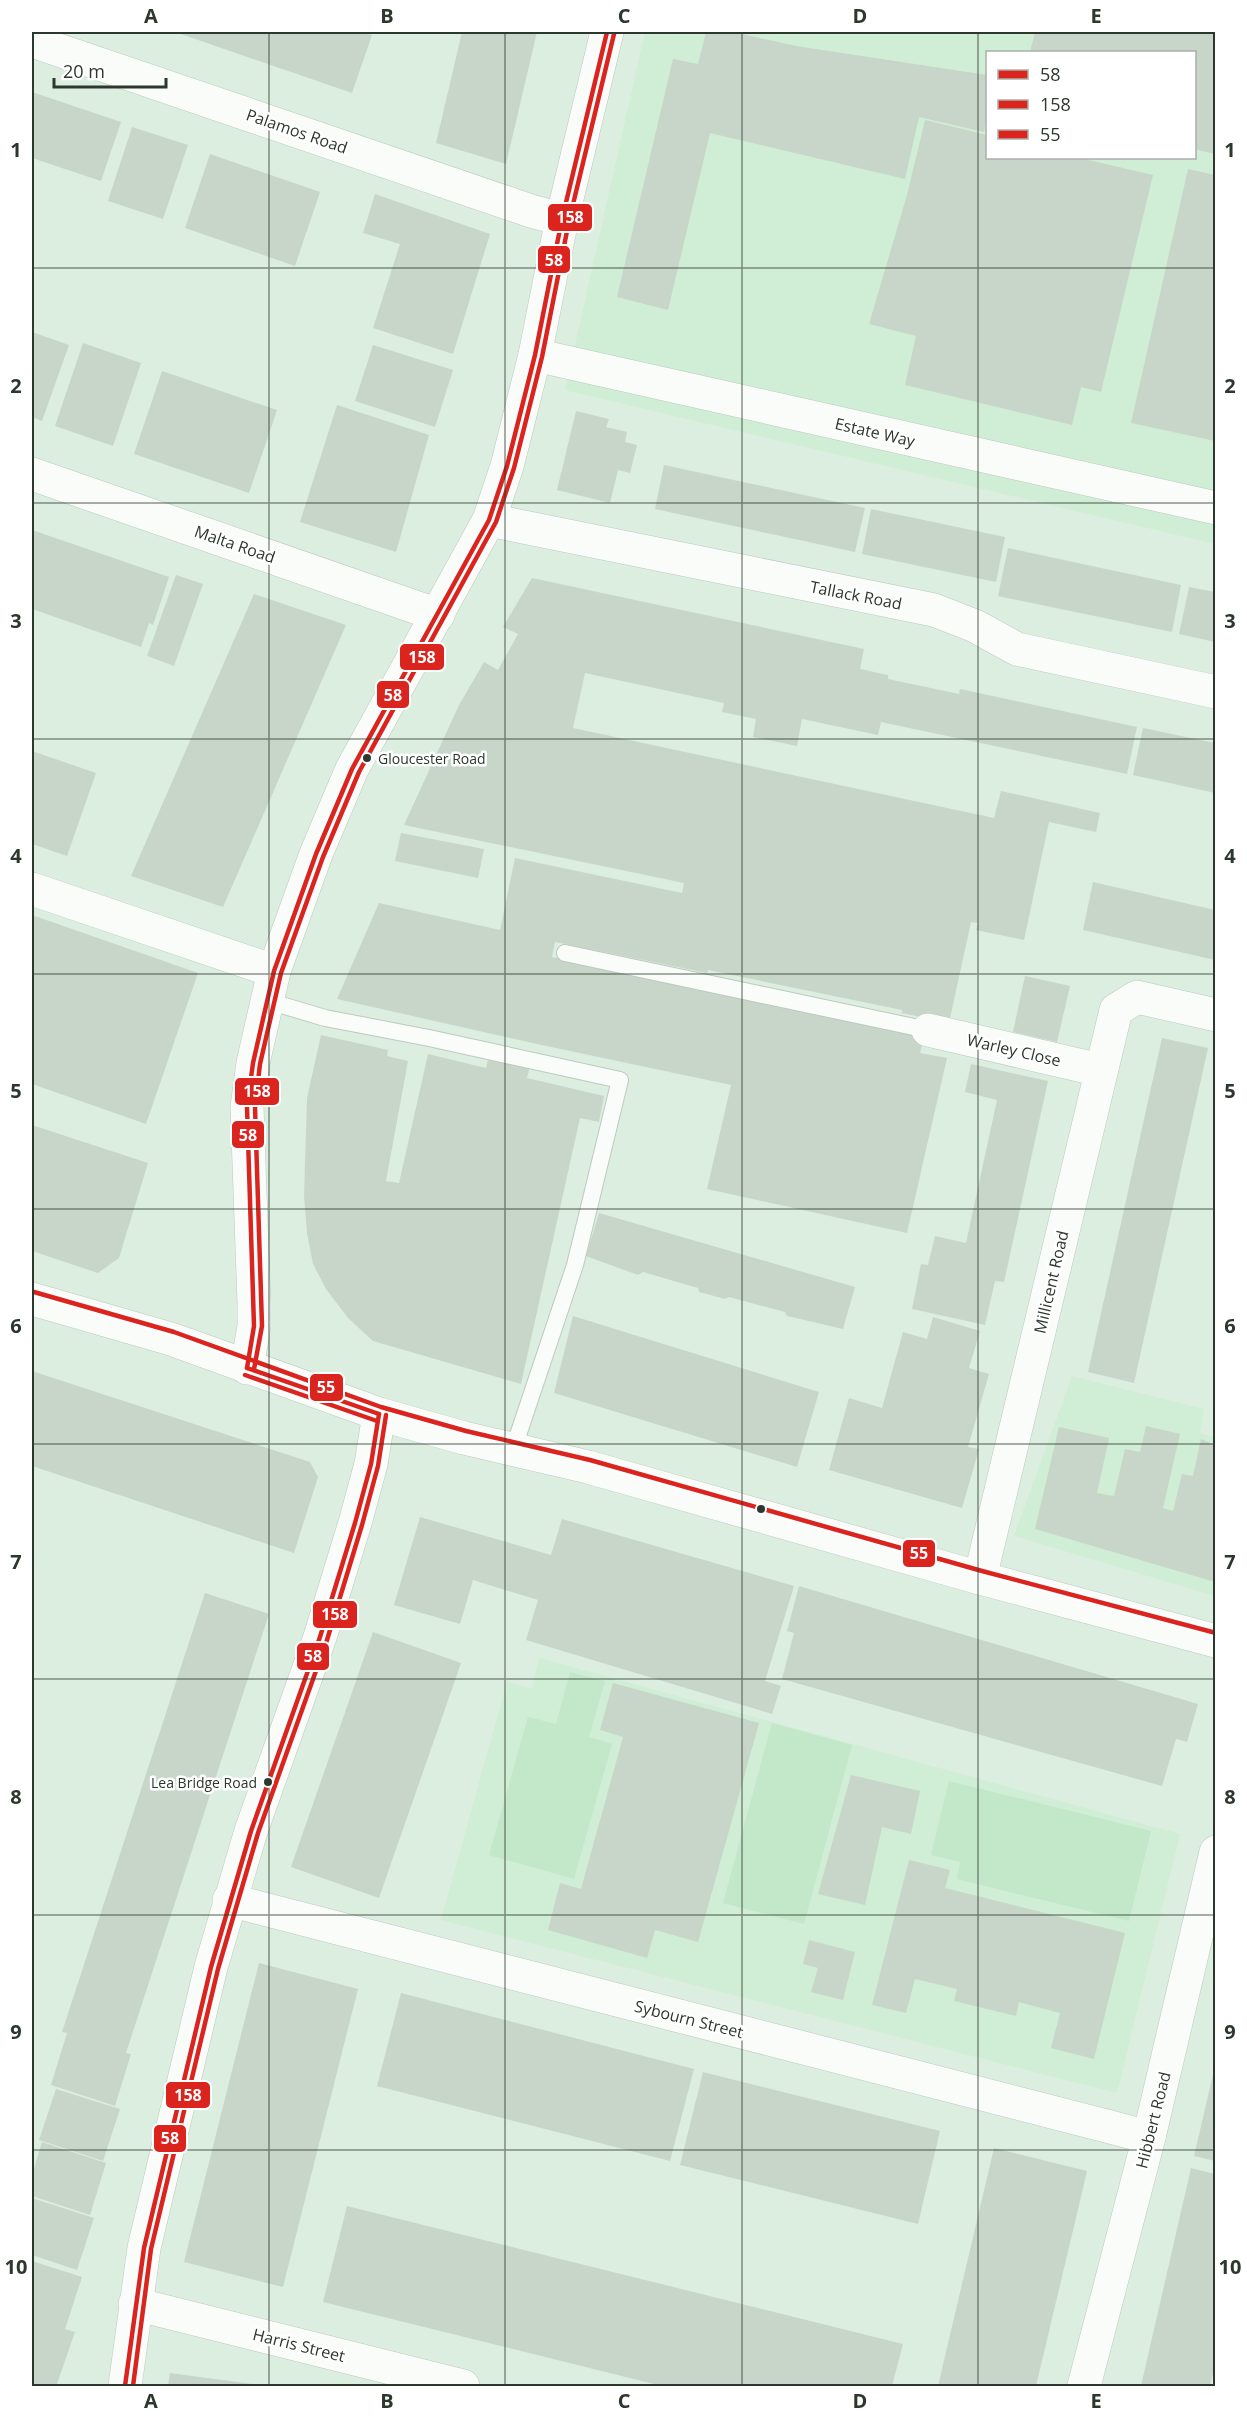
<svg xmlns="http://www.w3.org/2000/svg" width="1247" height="2418" font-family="'Open Sans',sans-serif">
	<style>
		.built { fill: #d0edd5; fill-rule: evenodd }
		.green { fill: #c3e7c9 }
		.building { fill: #c8d6ca }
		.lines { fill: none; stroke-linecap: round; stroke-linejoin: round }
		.service-casing { stroke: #bccabe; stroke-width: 18 }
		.minor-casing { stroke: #bccabe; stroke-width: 34 }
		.primary-casing { stroke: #bccabe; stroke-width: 34 }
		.service { stroke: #fafcfa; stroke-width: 16 }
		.minor { stroke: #fafcfa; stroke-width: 33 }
		.primary { stroke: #fafcfa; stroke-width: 33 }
		.bus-1-casing { stroke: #fff; stroke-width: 9 }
		.bus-2-casing { stroke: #fff; stroke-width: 9 }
		.bus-3-casing { stroke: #fff; stroke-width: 9 }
		.bus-1 { stroke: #dc241f; stroke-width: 4.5 }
		.bus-2 { stroke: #dc241f; stroke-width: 4.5 }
		.bus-3 { stroke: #dc241f; stroke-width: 4.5 }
		.grid { fill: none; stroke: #2c382e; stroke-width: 1.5; stroke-opacity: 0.55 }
		.bus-dot { fill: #2c382e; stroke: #fff; stroke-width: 2 }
		.labels { text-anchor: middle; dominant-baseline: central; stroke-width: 5; stroke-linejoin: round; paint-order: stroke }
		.bus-label { font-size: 14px; fill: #2c382e; stroke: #fff; text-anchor: start }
		.street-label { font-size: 16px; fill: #2c382e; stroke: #fff }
		.line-badge { stroke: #fff; stroke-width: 2 }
		.badge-label { font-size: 16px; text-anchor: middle; font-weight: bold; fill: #fff }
		.neatline { fill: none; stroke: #2c382e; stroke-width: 2 }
		.grid-label { font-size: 20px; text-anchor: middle; font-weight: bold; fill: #2c382e }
	</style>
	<rect width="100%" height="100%" fill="#dceedf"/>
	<!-- built -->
	<g class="built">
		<path d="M645,32H1215V544L565,390ZM988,52H1194V158H988Z"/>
		<polygon points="1072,1376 1204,1409 1200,1433 1215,1437 1215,1596 1014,1536"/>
		<polygon points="539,1658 1180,1834 1117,2093 441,1920 507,1682 532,1689"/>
	</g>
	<!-- green -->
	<g class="green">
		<polygon points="570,1672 605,1681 589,1737 612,1744 574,1879 489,1855 528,1717 556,1724"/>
		<polygon points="772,1723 852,1745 804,1924 723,1903"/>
		<polygon points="949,1781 1151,1831 1129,1921 957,1879 960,1862 931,1855"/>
	</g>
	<!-- building -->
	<g class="building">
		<polygon points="175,32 362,32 372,35 352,93"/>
		<polygon points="462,32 537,32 506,164 436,143"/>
		<polygon points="706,32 732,32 796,46 987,75 987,116 984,132 919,117 905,179 710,133 668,310 617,297 673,59 698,64"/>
		<polygon points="1035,32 1215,32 1215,154 1194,149 1194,52 1030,52"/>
		<polygon points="32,92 121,122 101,181 32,158"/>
		<polygon points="925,120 987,135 987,158 1080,158 1153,175 1101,392 1081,387 1072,425 905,385 916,336 869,324 907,195"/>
		<polygon points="132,127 188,145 163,219 108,201"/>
		<polygon points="210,154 320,192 295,266 185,228"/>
		<polygon points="1188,169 1215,175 1215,441 1131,423"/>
		<polygon points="375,194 490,234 453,354 373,328 400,244 363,233"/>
		<polygon points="32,332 69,345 42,421 32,417"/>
		<polygon points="83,343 141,363 113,446 55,426"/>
		<polygon points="373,345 453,370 435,427 355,401"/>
		<polygon points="162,371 277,410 249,493 134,454"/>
		<polygon points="337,405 429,435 396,552 300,522"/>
		<polygon points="576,411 609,419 606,427 627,432 625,442 637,445 630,473 618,470 610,503 557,490"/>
		<polygon points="664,465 865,508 855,552 655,509"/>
		<polygon points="871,509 1005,537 996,582 862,554"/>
		<polygon points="32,530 169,577 153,625 149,623 141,647 32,609"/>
		<polygon points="1008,548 1181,585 1172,632 998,596"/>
		<polygon points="176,575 203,584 174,666 147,656"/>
		<polygon points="532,578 864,649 860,669 888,675 888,679 959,694 960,689 1137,727 1127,774 881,722 878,735 802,719 797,746 753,737 756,719 722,712 724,703 585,673 573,728 994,818 1001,791 1100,813 1096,832 1049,822 1024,940 976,930 978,923 971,922 949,1023 902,1013 902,1010 708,970 707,973 555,942 552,957 925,1033 920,1053 947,1058 907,1233 707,1189 731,1085 537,1044 337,999 379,903 500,930 515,858 682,893 684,883 404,825 459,705 484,662 498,670 518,634 503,627"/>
		<polygon points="1189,587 1215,592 1215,642 1179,634"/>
		<polygon points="254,594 346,625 223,907 131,876"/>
		<polygon points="1143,728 1215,743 1215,793 1133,775"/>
		<polygon points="32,751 96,773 67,856 32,844"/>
		<polygon points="401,833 484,849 478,878 395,861"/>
		<polygon points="1093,882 1215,910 1215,960 1083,930"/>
		<polygon points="32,915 198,973 146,1124 32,1084"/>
		<polygon points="1025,976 1070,986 1057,1042 1013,1032"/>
		<polygon points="321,1035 388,1050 387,1056 408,1061 386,1181 399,1183 428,1054 486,1068 489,1056 530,1066 527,1078 604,1096 599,1122 580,1118 521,1384 373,1341 348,1318 326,1289 313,1264 307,1233 304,1196 307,1098"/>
		<polygon points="1162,1038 1208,1048 1134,1383 1088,1372"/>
		<polygon points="971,1064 1048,1081 1004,1282 995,1281 985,1325 912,1309 921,1264 928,1265 935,1236 966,1243 997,1100 965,1092"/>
		<polygon points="32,1125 148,1163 119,1258 98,1273 32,1251"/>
		<polygon points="599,1213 855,1287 843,1329 787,1316 785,1312 729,1297 725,1299 699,1292 698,1288 643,1272 638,1275 586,1256"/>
		<polygon points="573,1316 819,1392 797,1467 554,1393"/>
		<polygon points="933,1317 980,1331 969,1368 989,1374 968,1447 979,1449 962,1508 829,1470 849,1398 882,1408 903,1332 927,1339"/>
		<polygon points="32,1371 310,1462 318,1477 294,1553 32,1466"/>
		<polygon points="1146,1426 1180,1434 1163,1508 1173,1511 1182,1474 1193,1476 1201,1439 1215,1445 1215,1582 1035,1529 1059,1427 1109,1438 1097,1493 1114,1496 1125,1449 1140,1452"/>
		<polygon points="420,1517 551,1555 562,1519 794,1586 765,1681 781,1686 772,1714 526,1640 538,1600 473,1580 460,1624 394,1605"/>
		<polygon points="799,1586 1198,1704 1187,1742 1176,1739 1162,1786 782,1679 794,1633 787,1631"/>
		<polygon points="205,1593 269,1614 126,2053 131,2054 115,2106 51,2085 67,2033 62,2032"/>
		<polygon points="373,1632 461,1663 379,1898 291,1867"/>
		<polygon points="613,1683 759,1723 698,1942 655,1930 647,1958 548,1930 560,1883 581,1889 623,1737 600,1730"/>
		<polygon points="851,1775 920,1791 911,1834 882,1827 865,1905 818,1894"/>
		<polygon points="909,1860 950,1870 945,1888 1125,1933 1094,2059 1051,2048 1060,2013 1019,2002 1016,2016 954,2001 957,1989 915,1979 906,2013 872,2005"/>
		<polygon points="809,1940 855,1952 843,2000 811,1992 818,1968 803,1964"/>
		<polygon points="259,1963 358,1989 283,2287 184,2262"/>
		<polygon points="401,1993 694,2069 670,2161 377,2086"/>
		<polygon points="1215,2066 1215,2161 1194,2156"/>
		<polygon points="703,2072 940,2131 918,2224 680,2165"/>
		<polygon points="56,2089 120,2109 103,2161 39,2140"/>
		<polygon points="42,2142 106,2163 90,2215 32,2196 32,2175"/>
		<polygon points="994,2148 1087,2171 1080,2201 1036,2386 938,2386"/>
		<polygon points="1191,2168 1215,2174 1215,2366 1210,2386 1141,2386"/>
		<polygon points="32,2198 94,2218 77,2270 32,2255"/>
		<polygon points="347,2206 903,2344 892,2386 662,2386 323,2302"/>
		<polygon points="32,2261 82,2277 65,2329 75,2332 57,2384 64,2386 32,2386"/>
		<polygon points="170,2373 260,2385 260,2386 168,2386"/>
	</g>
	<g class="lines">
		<!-- service casing -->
		<g class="service-casing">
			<g id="service">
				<polyline points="565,953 928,1030"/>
				<polyline points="268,1001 325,1018 429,1038 620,1080 575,1265 513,1450"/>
			</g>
		</g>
		<!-- minor casing -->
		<g class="minor-casing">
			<g id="minor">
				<polyline points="32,41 534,212 562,219"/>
				<polyline points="535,355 1216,508"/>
				<polyline points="32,474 438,615"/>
				<polyline points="489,520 934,610 975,626 1017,649 1216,692"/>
				<polyline points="32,889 274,971"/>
				<polyline points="928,1030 1100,1070"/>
				<polyline points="980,1578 1116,1010 1137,997 1216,1015"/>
				<polyline points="229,1900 1149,2137"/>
				<polyline points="135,2304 463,2386"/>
				<polyline points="1084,2386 1149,2137 1216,1852"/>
			</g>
		</g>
		<!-- primary casing -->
		<g class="primary-casing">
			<g id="primary">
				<polyline points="32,1299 171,1339 379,1414 464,1438 588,1467 980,1578 1216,1641"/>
				<polyline points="247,1368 254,1326 254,1304 247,1107 253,1063 274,971 316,854 352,769 489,520 507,466 535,355 562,219 607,32"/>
				<polyline points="125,2386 144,2248 211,1967 251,1831 320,1637 355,1523 371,1464 379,1414"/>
			</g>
		</g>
		<!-- service -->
		<use href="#service" class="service"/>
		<!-- minor -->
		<use href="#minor" class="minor"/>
		<!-- primary -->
		<use href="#primary" class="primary"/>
		<!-- bus-1 casing -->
		<g class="bus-1-casing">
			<g id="bus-1">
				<polyline points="247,1368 254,1326 247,1107 253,1063 274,971 316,854 352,769 489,520 507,466 535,355 562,219 607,32"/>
				<polyline points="247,1368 379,1414"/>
				<polyline points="125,2386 144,2248 211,1967 251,1831 320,1637 355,1523 371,1464 379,1414"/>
			</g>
		</g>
		<!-- bus-2 casing -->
		<g class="bus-2-casing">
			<g id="bus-2">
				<polyline points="254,1369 262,1326 255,1107 260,1064 281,973 323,857 359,772 496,522 514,468 542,357 569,221 614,34"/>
				<polyline points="245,1375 377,1421"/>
				<polyline points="133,2386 151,2249 218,1969 258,1833 327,1640 362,1525 378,1466 386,1415"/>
			</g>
		</g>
		<!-- bus-3 casing -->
		<g class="bus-3-casing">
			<polyline id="bus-3" points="34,1292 174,1332 381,1407 466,1431 590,1460 982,1571 1216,1633"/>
		</g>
		<!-- bus-1 -->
		<use href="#bus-1" class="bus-1"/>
		<!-- bus-2 -->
		<use href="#bus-2" class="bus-2"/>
		<!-- bus-3 -->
		<use href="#bus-3" class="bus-3"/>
	</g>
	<!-- grid -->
	<path class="grid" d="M269,32V2386M505,32V2386M742,32V2386M978,32V2386M32,268H1216M32,503H1216M32,739H1216M32,974H1216M32,1209H1216M32,1444H1216M32,1679H1216M32,1915H1216M32,2150H1216"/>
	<!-- markers -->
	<g class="bus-dot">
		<circle cx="367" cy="758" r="5"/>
		<circle cx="761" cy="1509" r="5"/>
		<circle cx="268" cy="1782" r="5"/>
	</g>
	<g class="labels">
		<!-- bus labels -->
		<g class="bus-label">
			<text x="378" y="758">Gloucester Road</text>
			<text x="257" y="1782" text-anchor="end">Lea Bridge Road</text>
		</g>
		<!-- street labels -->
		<g class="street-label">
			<text transform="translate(297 131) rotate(19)">Palamos Road</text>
			<text transform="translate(875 432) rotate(13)">Estate Way</text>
			<text transform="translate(235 544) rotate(19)">Malta Road</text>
			<text transform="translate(856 595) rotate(11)">Tallack Road</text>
			<text transform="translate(1014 1050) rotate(13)">Warley Close</text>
			<text transform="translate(1051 1282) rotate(-77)">Millicent Road</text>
			<text transform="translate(689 2019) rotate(14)">Sybourn Street</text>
			<text transform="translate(1153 2120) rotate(-76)">Hibbert Road</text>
			<text transform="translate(299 2345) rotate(14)">Harris Street</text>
		</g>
	</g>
	<g class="line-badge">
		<rect x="547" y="203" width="46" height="29" rx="6" fill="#dc241f"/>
		<rect x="537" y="245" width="34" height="29" rx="6" fill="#dc241f"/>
		<rect x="399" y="643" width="46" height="28" rx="6" fill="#dc241f"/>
		<rect x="376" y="680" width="34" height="29" rx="6" fill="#dc241f"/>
		<rect x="234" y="1077" width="46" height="29" rx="6" fill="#dc241f"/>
		<rect x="231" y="1120" width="34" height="29" rx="6" fill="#dc241f"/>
		<rect x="309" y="1373" width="35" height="29" rx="6" fill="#dc241f"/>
		<rect x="902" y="1539" width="34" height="29" rx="6" fill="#dc241f"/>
		<rect x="312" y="1600" width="46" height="29" rx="6" fill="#dc241f"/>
		<rect x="296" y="1642" width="34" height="29" rx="6" fill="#dc241f"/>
		<rect x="165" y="2081" width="46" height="28" rx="6" fill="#dc241f"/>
		<rect x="153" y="2124" width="34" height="29" rx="6" fill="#dc241f"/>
	</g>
	<g class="badge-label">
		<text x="570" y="223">158</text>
		<text x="554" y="266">58</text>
		<text x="422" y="663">158</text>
		<text x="393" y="701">58</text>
		<text x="257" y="1097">158</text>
		<text x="248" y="1141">58</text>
		<text x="326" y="1393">55</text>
		<text x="919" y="1559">55</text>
		<text x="335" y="1620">158</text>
		<text x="313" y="1662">58</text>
		<text x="188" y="2101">158</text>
		<text x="170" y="2144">58</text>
	</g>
	<!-- border -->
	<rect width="1247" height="2418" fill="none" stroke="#ffffff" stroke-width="66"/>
	<!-- legend -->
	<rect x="986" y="51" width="210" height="108" fill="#ffffff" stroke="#abafab" stroke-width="1.5"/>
	<rect x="998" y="70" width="30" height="9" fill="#dc241f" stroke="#abafab" stroke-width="1.5"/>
	<text x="1040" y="81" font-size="18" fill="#2c382e">58</text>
	<rect x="998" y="100" width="30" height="9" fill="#dc241f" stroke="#abafab" stroke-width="1.5"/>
	<text x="1040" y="111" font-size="18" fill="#2c382e">158</text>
	<rect x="998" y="130" width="30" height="9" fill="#dc241f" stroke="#abafab" stroke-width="1.5"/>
	<text x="1040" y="141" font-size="18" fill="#2c382e">55</text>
	<!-- scale -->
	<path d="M54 78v9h112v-9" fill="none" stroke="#2c382e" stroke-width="3"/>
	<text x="63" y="78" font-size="18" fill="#2c382e" stroke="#ffffff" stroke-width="4.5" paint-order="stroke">20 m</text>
	<rect x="33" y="33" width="1181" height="2352" class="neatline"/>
	<g class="grid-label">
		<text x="151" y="23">A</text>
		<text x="387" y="23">B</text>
		<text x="624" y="23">C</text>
		<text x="860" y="23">D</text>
		<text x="1096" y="23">E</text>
		<text x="16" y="157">1</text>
		<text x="1230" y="157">1</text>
		<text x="16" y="393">2</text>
		<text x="1230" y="393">2</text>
		<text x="16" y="628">3</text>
		<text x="1230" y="628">3</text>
		<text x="16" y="863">4</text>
		<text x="1230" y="863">4</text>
		<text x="16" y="1098">5</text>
		<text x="1230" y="1098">5</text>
		<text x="16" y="1333">6</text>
		<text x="1230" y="1333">6</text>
		<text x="16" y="1569">7</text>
		<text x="1230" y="1569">7</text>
		<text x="16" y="1804">8</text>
		<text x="1230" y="1804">8</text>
		<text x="16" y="2039">9</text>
		<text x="1230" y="2039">9</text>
		<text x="16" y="2274">10</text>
		<text x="1230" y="2274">10</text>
		<text x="151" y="2408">A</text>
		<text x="387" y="2408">B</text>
		<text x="624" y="2408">C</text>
		<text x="860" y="2408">D</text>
		<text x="1096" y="2408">E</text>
	</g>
</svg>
